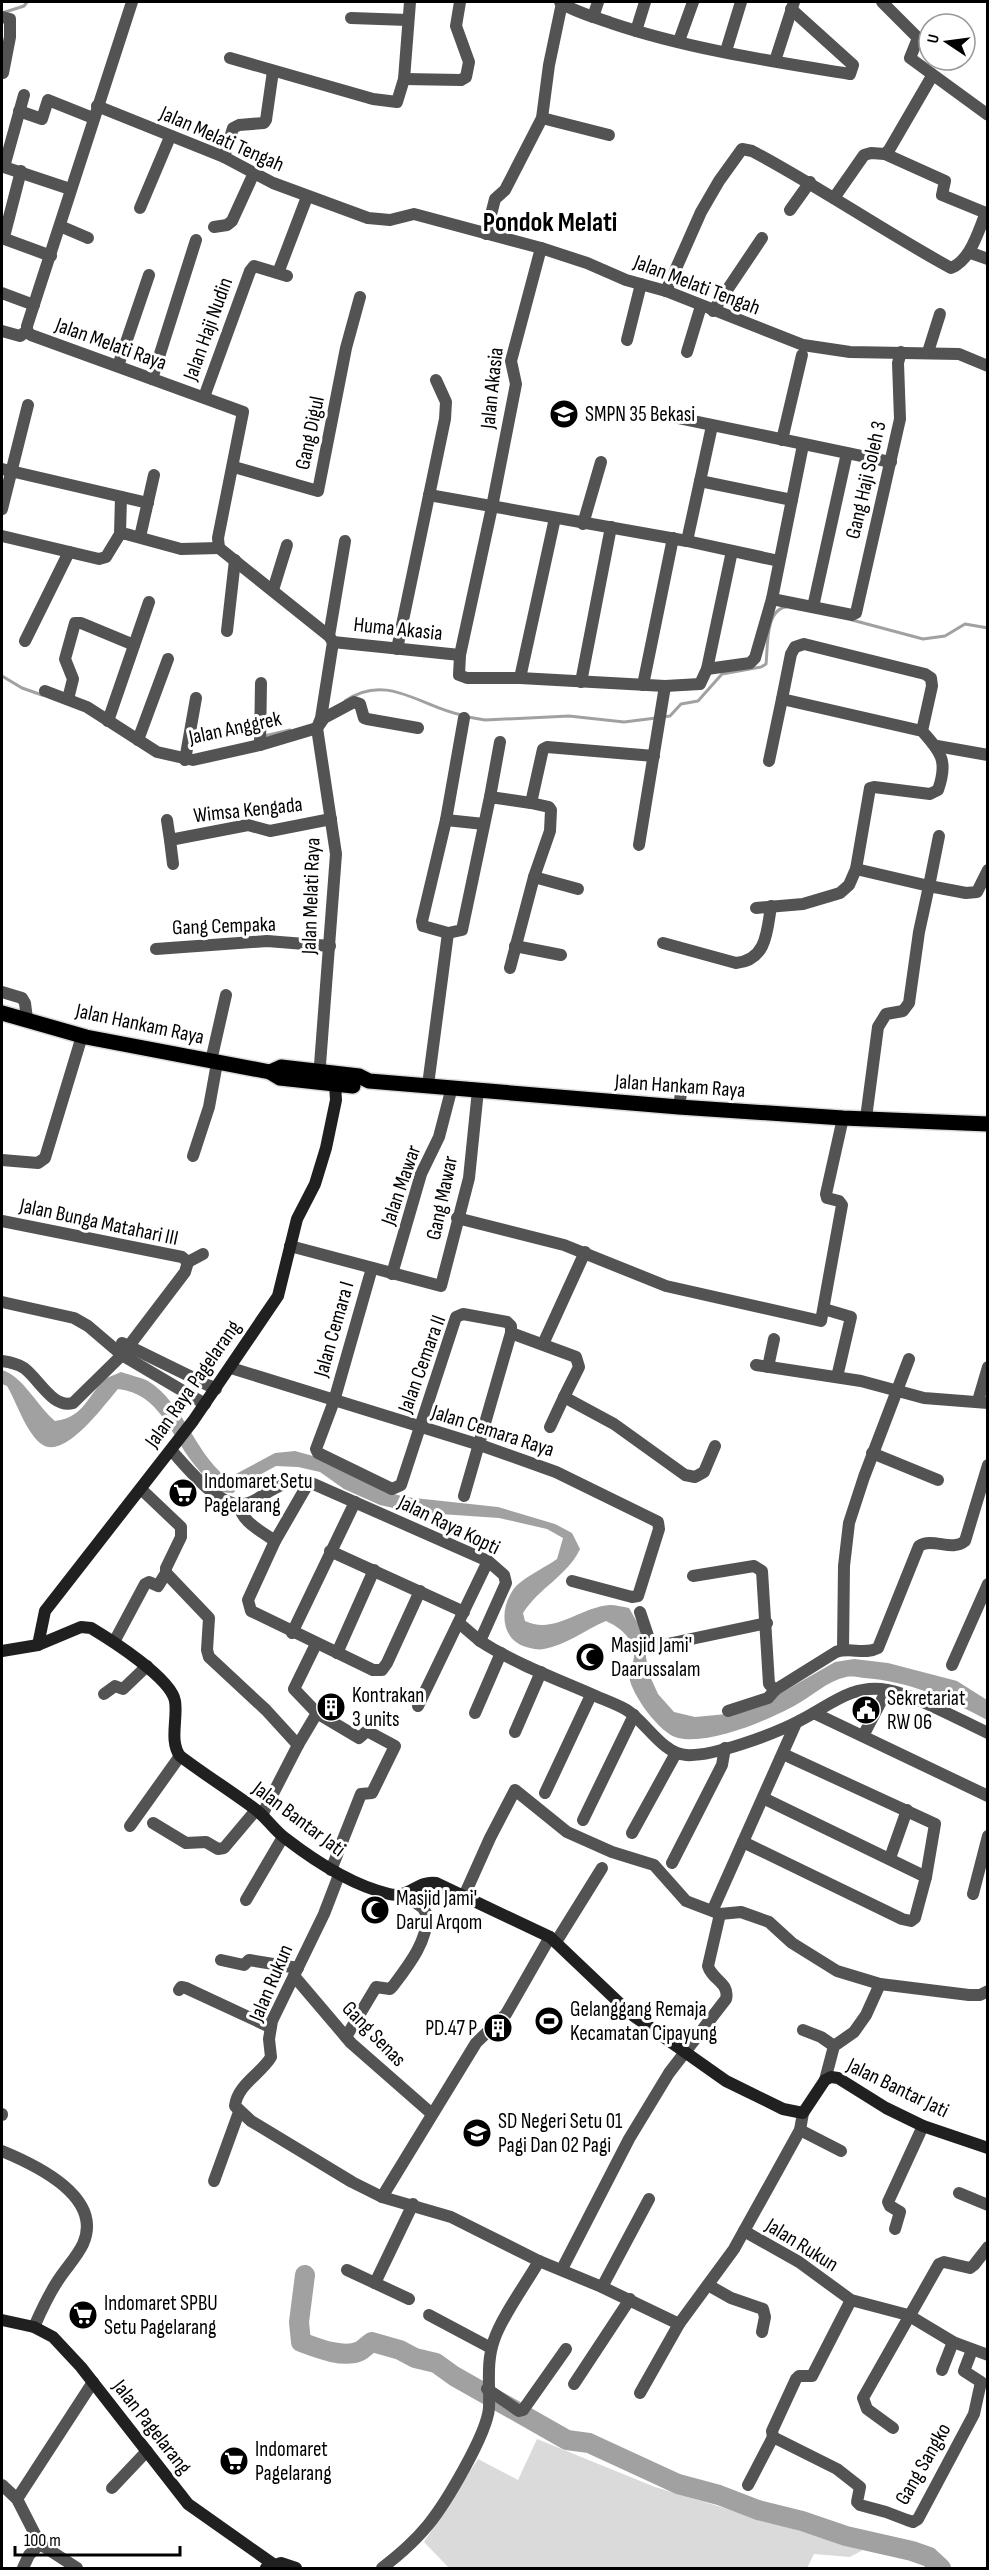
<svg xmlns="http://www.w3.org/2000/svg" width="989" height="2570" font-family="'Sofia Sans Condensed',sans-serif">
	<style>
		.green { fill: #dadada }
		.water { fill: #a1a1a1 }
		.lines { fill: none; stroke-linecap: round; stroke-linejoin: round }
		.stream { stroke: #a1a1a1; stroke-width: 3 }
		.river { stroke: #a1a1a1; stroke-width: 20 }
		.primary-casing { stroke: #dbdbdb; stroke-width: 18 }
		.street { stroke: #535353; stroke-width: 12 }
		.secondary { stroke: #202020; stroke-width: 12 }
		.primary { stroke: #000; stroke-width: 15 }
		.labels { text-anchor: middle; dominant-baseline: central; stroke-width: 6; stroke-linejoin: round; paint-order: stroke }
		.street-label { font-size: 21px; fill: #000; stroke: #fff }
		.poi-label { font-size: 21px; fill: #000; stroke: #fff; text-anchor: start }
		.district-label { font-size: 27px; font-weight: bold; fill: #000; stroke: #fff }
	</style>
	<rect width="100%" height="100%" fill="#fff"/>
	<!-- green -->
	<polygon class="green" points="537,2439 655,2487 863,2550 850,2557 814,2554 807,2568 449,2568 424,2542 478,2459 518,2480"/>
	<!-- water -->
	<path class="water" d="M2,1370C23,1376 37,1406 55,1421C86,1417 87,1394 107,1378C111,1376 117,1374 121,1372C129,1375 140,1377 148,1381C184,1404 193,1450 225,1476L234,1475L275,1453L295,1451L313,1456L387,1492L405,1497L498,1507L555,1524L572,1533L580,1549C568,1575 539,1588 523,1613L525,1621C555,1635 580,1607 610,1605C616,1605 623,1607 629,1608L641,1629L649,1674L658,1694L674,1712L695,1717L727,1714L765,1702L835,1662L854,1659L888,1663L957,1681L987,1700V1720C948,1699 909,1681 864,1678C858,1677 851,1676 846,1677C827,1681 811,1697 794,1706C766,1721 710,1745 678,1738C660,1734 631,1694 629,1676C629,1668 635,1661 634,1654C633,1637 619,1627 606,1621C585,1630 566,1645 544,1649C539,1650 534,1649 530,1648C502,1643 498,1612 513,1590C520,1579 546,1567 557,1559L563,1538L547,1529L499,1518L411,1512L380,1505L344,1489L320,1472L298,1467L276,1466L245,1483L233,1493L218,1492C210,1483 201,1473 193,1463C171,1435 159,1393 118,1389C104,1405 63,1463 40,1443C25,1430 17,1403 7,1386L2,1384Z"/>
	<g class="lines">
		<!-- stream -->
		<g class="stream">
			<polyline points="2,13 24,6 27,2"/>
			<polyline points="852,620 923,639 945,636 965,624 988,628"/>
			<polyline points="2,676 22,688 42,695"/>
			<path d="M345,701C387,672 421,707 462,715"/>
			<polyline points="468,717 485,720 569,716 624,722 656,718"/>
			<path d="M662,717L670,716L681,704L698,701L722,674L761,667L766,664C768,647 765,610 786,607"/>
			<polyline points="264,736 290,730"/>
		</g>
		<!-- river -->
		<path class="river" d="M305,2275L299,2322L301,2342C317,2348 344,2359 360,2351C364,2349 368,2344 372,2342L400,2350L415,2358L436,2363L454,2376L567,2440L589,2443L678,2484L719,2495L758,2510L802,2521L846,2536L912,2551L929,2557L941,2568"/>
		<!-- primary casing -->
		<g class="primary-casing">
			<g id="primary">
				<polyline points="2,1013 86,1037 270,1072 280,1078 353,1086"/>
				<polyline points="270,1072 281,1067 359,1076 369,1081 679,1107 843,1118 988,1124"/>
			</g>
		</g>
		<!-- street -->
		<g class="street">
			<path d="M560,2C574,12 595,17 611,23C688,49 770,61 850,74L853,65L791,9"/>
			<polyline points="882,2 918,38 910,58 988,115"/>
			<polyline points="2,17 10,19 10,37 3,73"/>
			<polyline points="593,17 598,2"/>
			<polyline points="351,18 408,20"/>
			<polyline points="636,31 645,2"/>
			<polyline points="679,41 693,2"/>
			<polyline points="726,51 741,2"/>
			<polyline points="230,58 373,99 397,102 404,79 410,2"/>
			<polyline points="775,61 794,2"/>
			<polyline points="404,79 461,80 466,77 469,62 456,26 460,2"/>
			<polyline points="24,95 4,167 70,189"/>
			<polyline points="97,106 224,157 273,183 368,218 390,220 414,214 541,248 587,263 626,280 666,291 803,345 850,352 959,354 988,366"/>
			<polyline points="19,111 42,119 48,100 93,118"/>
			<polyline points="542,118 609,135"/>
			<polyline points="224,157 233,128 239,125 264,123 266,120 273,71"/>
			<polyline points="834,198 864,155 871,153 885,154 889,150 932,76"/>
			<polyline points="140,208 170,137"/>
			<polyline points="790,210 810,182"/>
			<polyline points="60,226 88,238"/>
			<polyline points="214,227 227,225 232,221 253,175"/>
			<polyline points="5,233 21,171"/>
			<polyline points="486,234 495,199 505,190 542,118 549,65 562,3"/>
			<polyline points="2,238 51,256"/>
			<polyline points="541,248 511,361 516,384 492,507 460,655 459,675 467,678 520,678 665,686 700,684 707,669 732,551"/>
			<polyline points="968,254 971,253 988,259"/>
			<polyline points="278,273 307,197"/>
			<path d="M666,291L701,212L719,181L742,149L752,151C820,187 883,231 951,268C971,260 978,231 986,213L942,195L945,181L885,154"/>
			<polyline points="2,293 34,305"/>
			<polyline points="713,311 762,238"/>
			<polyline points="2,331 20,336 27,331"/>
			<polyline points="27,331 31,335 243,412 218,538 219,548"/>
			<polyline points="27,331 27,326 132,2"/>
			<polyline points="627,340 641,284"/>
			<polyline points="687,352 701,306"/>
			<polyline points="928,352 940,314"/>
			<polyline points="118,366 149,275"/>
			<polyline points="152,379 196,240"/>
			<polyline points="204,397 250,271 254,266 287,276"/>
			<polyline points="674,417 891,462"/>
			<polyline points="782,440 802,355"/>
			<polyline points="234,467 318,491 346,348 360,297"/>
			<polyline points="2,469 148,503"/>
			<polyline points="700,481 792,500"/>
			<polyline points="429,495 687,541 779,561"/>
			<polyline points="2,509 28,405"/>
			<polyline points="583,524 601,462"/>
			<polyline points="120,534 121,497"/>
			<polyline points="2,536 99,559 106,557 120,534 126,534 181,549 219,548"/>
			<polyline points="140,537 154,475"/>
			<polyline points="687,541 712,426"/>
			<polyline points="219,548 329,636 333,642"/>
			<polyline points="273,590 287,545"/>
			<polyline points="772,599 852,615 856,613 900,419 898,363 901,352"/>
			<polyline points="813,607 847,453"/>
			<polyline points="227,631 235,560"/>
			<polyline points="329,636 345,541"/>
			<polyline points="25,641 69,552"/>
			<polyline points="333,642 460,655"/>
			<polyline points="397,649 445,419 446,402 436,380"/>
			<polyline points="707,669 750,663 755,658 772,599 803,445"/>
			<polyline points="520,678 555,518"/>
			<polyline points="581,682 611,527"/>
			<polyline points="643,685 673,538"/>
			<polyline points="45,691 87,707 157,752 193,760 260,745 317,728 324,718 354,702 360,704 364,718 367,719 418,728"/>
			<polyline points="68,699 73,679 65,659 75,623 81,623 134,645"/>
			<polyline points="464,718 446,820 422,921 423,926 448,933 462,930 490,797 531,803 543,749 547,747 654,756"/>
			<polyline points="108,721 149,602"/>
			<polyline points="138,740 168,659"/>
			<polyline points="260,745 261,683"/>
			<polyline points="937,746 988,755"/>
			<polyline points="185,760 196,698"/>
			<polyline points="769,761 782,699"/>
			<polyline points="490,797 500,742"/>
			<polyline points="167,820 170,840"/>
			<polyline points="446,820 484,824"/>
			<polyline points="639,845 665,686"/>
			<polyline points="173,864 170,840 248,825 270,831 331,819"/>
			<polyline points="856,869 929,886 939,836"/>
			<polyline points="534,877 578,889"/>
			<path d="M756,908L803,904L840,893L849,885L856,869L870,788L874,787L930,794L938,790C948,762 942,753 922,731L782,699L791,654L795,647L804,644L925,674L931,678L932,686L922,731"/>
			<path d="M663,943L736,963C767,960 767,931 771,906"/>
			<polyline points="515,946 561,955"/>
			<polyline points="156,949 267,941 330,946"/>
			<polyline points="510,968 534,877 550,831 551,810 549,807 531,803"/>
			<polyline points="2,992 22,998 25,1003 27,1019"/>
			<polyline points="211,1061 226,995"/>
			<polyline points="319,1078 336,854 317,728 321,718 333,642"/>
			<polyline points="428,1085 448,933"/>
			<polyline points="679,1107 681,1093"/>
			<polyline points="866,1118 878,1027 886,1014 903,1011 909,1003 919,932 929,886 966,893 977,892 988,870"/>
			<polyline points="193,1156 209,1107 217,1063"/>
			<polyline points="2,1160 38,1163 45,1158 82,1036"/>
			<polyline points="457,1218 564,1245 666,1286 821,1321 842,1205 839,1201 827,1198 826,1194 843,1118"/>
			<polyline points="2,1221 182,1257 188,1262"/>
			<polyline points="290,1246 441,1286 469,1178 478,1090"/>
			<polyline points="188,1262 203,1254"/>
			<polyline points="372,1268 334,1401 316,1449 318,1453 392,1489 401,1485 456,1317 463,1314 507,1322 511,1326 511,1333 464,1496"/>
			<polyline points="392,1274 421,1174 439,1137 452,1087"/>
			<polyline points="2,1302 74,1318 88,1326 122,1355 205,1404"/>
			<polyline points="824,1309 851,1317 837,1377"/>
			<polyline points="511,1333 576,1357 579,1367 564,1397 614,1424 685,1475 695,1477 704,1472 715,1446"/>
			<polyline points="122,1343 216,1389"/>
			<polyline points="543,1344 585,1252"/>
			<path d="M2,1361C9,1362 18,1364 24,1368C39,1379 53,1409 73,1403L122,1355L185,1272L188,1262"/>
			<polyline points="756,1365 861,1381 924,1398 988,1403"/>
			<polyline points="768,1367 774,1339"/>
			<polyline points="231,1368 480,1445 556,1472 658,1522 659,1529 638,1596 632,1597 572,1581"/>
			<polyline points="978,1401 988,1367"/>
			<polyline points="550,1427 564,1397"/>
			<path d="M171,1450C187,1467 218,1508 244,1504C252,1503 259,1498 265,1494C279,1485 292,1479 309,1482L488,1561L504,1575L506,1583L480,1641C514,1663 554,1678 591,1694C602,1699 614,1703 625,1709C644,1719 662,1754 686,1755C713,1757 774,1734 799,1721C828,1707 852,1683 887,1690C915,1695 960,1720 988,1733"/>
			<polyline points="872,1453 938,1480"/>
			<polyline points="309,1482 275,1541 248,1600 251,1611 373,1670 382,1670 387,1663 420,1591"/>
			<polyline points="141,1489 181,1527 181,1537 166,1568 166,1573 209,1618 207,1650 209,1657 266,1710 298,1745 262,1815"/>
			<path d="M239,1504C241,1522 261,1531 275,1541"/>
			<polyline points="330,1551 464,1612"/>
			<path d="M693,1576L754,1566L762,1571L769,1684L775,1690L836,1652C850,1647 865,1655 878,1648L919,1546C933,1537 952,1552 965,1541L988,1465"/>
			<polyline points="640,1612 649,1639 658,1646 767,1623"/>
			<polyline points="459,1623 480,1641"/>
			<polyline points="292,1633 355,1502"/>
			<polyline points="114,1642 145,1584 149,1582 158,1586 166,1573"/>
			<polyline points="843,1650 844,1566 849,1523 864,1477 909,1359"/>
			<polyline points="337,1653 374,1570"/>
			<polyline points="952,1665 988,1584"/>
			<polyline points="104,1694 115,1686 123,1689 147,1666"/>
			<polyline points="418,1706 488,1561"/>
			<polyline points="728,1711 768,1698 775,1690"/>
			<polyline points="317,1713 359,1738 367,1731 395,1746 372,1793 361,1794 331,1870"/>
			<polyline points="475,1713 501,1653"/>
			<polyline points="814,1713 988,1796"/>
			<polyline points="515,1732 541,1672"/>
			<polyline points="863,1736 887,1690"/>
			<polyline points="298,1745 317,1713 294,1689 316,1644"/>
			<polyline points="545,1793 591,1695"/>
			<polyline points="763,1798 926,1877"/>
			<polyline points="583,1820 634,1715"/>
			<polyline points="153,1823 186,1843 206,1842 218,1849 224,1848 256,1810"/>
			<polyline points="130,1826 180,1756"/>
			<polyline points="632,1833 676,1753"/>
			<polyline points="743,1842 902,1919 911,1921 915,1918 926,1877 935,1824 783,1754"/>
			<polyline points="890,1858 907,1810"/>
			<polyline points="672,1863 722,1765 725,1748"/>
			<path d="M339,1875L324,1914L272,2021L269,2039L271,2057C261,2074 237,2085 235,2106L251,2121L352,2182L382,2197L451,2217L539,2261L602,2287L679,2324"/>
			<polyline points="973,1894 988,1836"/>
			<polyline points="464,1896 490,1838 515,1790 567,1832 612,1852 654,1865 686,1901 720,1914 741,1912 769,1922 792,1943 837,1971 880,1984 969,1995 980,1995 988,1991"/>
			<polyline points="246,1900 283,1837"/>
			<polyline points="714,1907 796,1723"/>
			<polyline points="556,1942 602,1868"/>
			<polyline points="221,1960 244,1965 249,1960 298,1968"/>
			<polyline points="294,1976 351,2043 432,2114"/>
			<polyline points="179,1990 181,1987 186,1988 270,2027"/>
			<polyline points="803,2030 821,2037 834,2046"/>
			<path d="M346,2037L376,1987L390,1989L393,1986C408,1966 428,1941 427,1915L423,1908L405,1895"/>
			<polyline points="825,2080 834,2046 854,2032 866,2015 880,1984"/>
			<polyline points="2,2115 2,2114"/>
			<polyline points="800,2130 841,2151"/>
			<path d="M2,2151C36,2165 104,2197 83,2244C77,2257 65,2269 57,2282C48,2296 41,2311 34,2327"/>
			<polyline points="214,2181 239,2112"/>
			<polyline points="959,2193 988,2205"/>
			<polyline points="382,2197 476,2043 506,2014 550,1937"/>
			<polyline points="895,2229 900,2212 890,2206 888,2202 923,2126"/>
			<polyline points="744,2231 799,2262 851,2300 908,2315 953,2342 988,2355"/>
			<path d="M562,2269L629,2139L669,2073L726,1999C730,1983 712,1980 708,1966L720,1914"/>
			<polyline points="347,2270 409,2299"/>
			<polyline points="375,2283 413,2204"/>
			<polyline points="708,2285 731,2298 763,2309 765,2317 762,2332"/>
			<polyline points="602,2287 649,2199"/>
			<polyline points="851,2300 812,2376 799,2376 796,2379 772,2431 773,2437 837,2469 860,2487 857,2502 860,2505 886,2512 907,2520 913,2522 918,2519 974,2414 981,2382 964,2371 972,2350"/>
			<polyline points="429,2315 491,2348"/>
			<polyline points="942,2370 953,2342"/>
			<polyline points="574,2384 630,2299"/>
			<polyline points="487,2389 519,2411 523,2410 566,2349"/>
			<polyline points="640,2393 679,2324 734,2249 800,2130 803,2113"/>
			<polyline points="893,2428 867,2409 863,2398 939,2264 944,2262 970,2268 974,2265 988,2247"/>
			<polyline points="2,2485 17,2499 40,2544 77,2568"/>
			<polyline points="748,2485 773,2437"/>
			<polyline points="112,2488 147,2451"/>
			<polyline points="17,2499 93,2382"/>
			<polyline points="23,2568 29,2555 40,2544"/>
			<path d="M382,2568C399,2555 415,2541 428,2525C446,2503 487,2434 489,2408C490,2385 486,2363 494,2340C502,2316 526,2284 539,2261"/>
		</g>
		<!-- secondary -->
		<g class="secondary">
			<polyline points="38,1645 45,1611 193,1421 278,1296 297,1219 315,1184 326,1148 336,1100 335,1084"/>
			<path d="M2,1651L38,1645L81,1627L91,1628C111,1640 171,1678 175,1701C178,1718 169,1741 180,1756C205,1775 231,1791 255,1809C266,1817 274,1830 285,1838C316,1862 351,1885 389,1894C408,1899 418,1880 436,1883L550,1937L631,2014L726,2081L783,2109L803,2113L825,2080L831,2077L838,2078L886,2108L923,2126L988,2148"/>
			<polyline points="2,2320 34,2327 53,2337 81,2367 188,2504 273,2564"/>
			<polyline points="266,2568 281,2563 296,2568"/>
		</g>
		<!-- primary -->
		<use href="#primary" class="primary"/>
	</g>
	<!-- icons -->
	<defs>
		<g id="school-disc" transform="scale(1.5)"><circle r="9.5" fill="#000" stroke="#fff"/><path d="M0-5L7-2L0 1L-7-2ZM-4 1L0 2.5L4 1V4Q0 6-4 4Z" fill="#fff"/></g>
		<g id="supermarket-disc" transform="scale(1.5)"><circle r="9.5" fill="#000" stroke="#fff"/><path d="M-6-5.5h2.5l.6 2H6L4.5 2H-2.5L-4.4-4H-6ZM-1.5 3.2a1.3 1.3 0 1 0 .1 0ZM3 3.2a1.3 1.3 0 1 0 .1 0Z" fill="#fff"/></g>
		<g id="mosque-disc" transform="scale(1.5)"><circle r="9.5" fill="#000" stroke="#fff"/><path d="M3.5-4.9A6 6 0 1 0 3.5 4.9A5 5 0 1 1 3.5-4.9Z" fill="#fff"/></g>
		<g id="building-disc" transform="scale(1.5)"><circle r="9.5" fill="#000" stroke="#fff"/><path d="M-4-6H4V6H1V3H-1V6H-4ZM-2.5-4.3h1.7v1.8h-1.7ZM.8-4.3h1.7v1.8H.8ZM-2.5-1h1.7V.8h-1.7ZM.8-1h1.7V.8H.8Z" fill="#fff"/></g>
		<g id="civic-disc" transform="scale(1.5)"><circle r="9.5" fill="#000" stroke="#fff"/><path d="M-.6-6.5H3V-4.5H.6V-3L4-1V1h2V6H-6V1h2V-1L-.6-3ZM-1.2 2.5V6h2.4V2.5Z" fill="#fff"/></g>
		<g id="stadium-disc" transform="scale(1.5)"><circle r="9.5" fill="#000" stroke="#fff"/><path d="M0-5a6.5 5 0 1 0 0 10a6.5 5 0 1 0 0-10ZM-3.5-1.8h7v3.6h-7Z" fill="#fff"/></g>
	</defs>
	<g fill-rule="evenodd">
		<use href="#school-disc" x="564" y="414"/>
		<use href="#supermarket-disc" x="183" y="1493"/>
		<use href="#mosque-disc" x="590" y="1657"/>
		<use href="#building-disc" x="331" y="1707"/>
		<use href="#civic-disc" x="866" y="1710"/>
		<use href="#mosque-disc" x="375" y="1910"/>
		<use href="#stadium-disc" x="549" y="2021"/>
		<use href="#building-disc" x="498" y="2028"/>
		<use href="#school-disc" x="477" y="2133"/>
		<use href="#supermarket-disc" x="83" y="2315"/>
		<use href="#supermarket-disc" x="234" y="2461"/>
	</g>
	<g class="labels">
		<!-- street labels -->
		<g class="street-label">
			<text transform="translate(222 139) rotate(24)">Jalan Melati Tengah</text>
			<text transform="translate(697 285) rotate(21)">Jalan Melati Tengah</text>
			<text transform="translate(208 329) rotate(-70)">Jalan Haji Nudin</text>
			<text transform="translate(111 344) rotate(20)">Jalan Melati Raya</text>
			<text transform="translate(492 388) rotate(-84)">Jalan Akasia</text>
			<text transform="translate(310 433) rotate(-78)">Gang Digul</text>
			<text transform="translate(866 480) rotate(-77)">Gang Haji Soleh 3</text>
			<text transform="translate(398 629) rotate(6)">Huma Akasia</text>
			<text transform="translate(235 728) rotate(-12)">Jalan Anggrek</text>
			<text transform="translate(248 810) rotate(-6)">Wimsa Kengada</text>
			<text transform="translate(311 896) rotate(-88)">Jalan Melati Raya</text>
			<text transform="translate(224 926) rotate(-2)">Gang Cempaka</text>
			<text transform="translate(140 1024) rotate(12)">Jalan Hankam Raya</text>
			<text transform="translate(680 1086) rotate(4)">Jalan Hankam Raya</text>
			<text transform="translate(401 1185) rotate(-71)">Jalan Mawar</text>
			<text transform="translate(442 1198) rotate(-78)">Gang Mawar</text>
			<text transform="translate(99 1222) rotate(12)">Jalan Bunga Matahari III</text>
			<text transform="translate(334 1329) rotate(-74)">Jalan Cemara I</text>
			<text transform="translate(422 1364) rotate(-70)">Jalan Cemara II</text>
			<text transform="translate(193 1384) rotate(-55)">Jalan Raya Pagelarang</text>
			<text transform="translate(493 1431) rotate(18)">Jalan Cemara Raya</text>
			<text transform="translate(449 1525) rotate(26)">Jalan Raya Kopti</text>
			<text transform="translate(299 1819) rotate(37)">Jalan Bantar Jati</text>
			<text transform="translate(271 1983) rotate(-67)">Jalan Rukun</text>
			<text transform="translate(374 2034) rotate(46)">Gang Senas</text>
			<text transform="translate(898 2088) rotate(26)">Jalan Bantar Jati</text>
			<text transform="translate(802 2245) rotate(32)">Jalan Rukun</text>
			<text transform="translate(152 2427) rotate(52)">Jalan Pagelarang</text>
			<text transform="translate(923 2464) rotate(-60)">Gang Sangko</text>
		</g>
		<!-- poi labels -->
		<g class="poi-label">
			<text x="585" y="414">SMPN 35 Bekasi</text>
			<text x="204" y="1481">Indomaret Setu<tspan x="204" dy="24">Pagelarang</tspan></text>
			<text x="611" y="1645">Masjid Jami'<tspan x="611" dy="24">Daarussalam</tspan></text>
			<text x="352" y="1695">Kontrakan<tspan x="352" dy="24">3 units</tspan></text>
			<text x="887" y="1698">Sekretariat<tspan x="887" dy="24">RW 06</tspan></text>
			<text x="396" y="1898">Masjid Jami'<tspan x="396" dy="24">Darul Arqom</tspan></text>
			<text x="570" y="2009">Gelanggang Remaja<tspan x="570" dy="24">Kecamatan Cipayung</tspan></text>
			<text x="477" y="2028" text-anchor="end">PD.47 P</text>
			<text x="498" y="2121">SD Negeri Setu 01<tspan x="498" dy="24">Pagi Dan 02 Pagi</tspan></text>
			<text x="104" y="2303">Indomaret SPBU<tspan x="104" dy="24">Setu Pagelarang</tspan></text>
			<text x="255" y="2449">Indomaret<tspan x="255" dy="24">Pagelarang</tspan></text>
		</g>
		<!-- district labels -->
		<g class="district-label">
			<text x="550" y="223">Pondok Melati</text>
		</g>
	</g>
	<!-- border -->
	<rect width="989" height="2570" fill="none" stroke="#000000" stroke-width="6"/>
	<!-- north arrow -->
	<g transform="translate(947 42) rotate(283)"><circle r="28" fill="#ffffff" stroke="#999999" stroke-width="1.5"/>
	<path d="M0-4.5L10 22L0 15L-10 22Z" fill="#000000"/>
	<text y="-9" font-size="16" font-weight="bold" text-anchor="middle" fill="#000000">U</text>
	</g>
	<!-- scale -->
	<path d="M15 2546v9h165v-9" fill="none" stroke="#000000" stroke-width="3"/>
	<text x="24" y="2546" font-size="18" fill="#000000" stroke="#ffffff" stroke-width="4.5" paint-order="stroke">100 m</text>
</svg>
